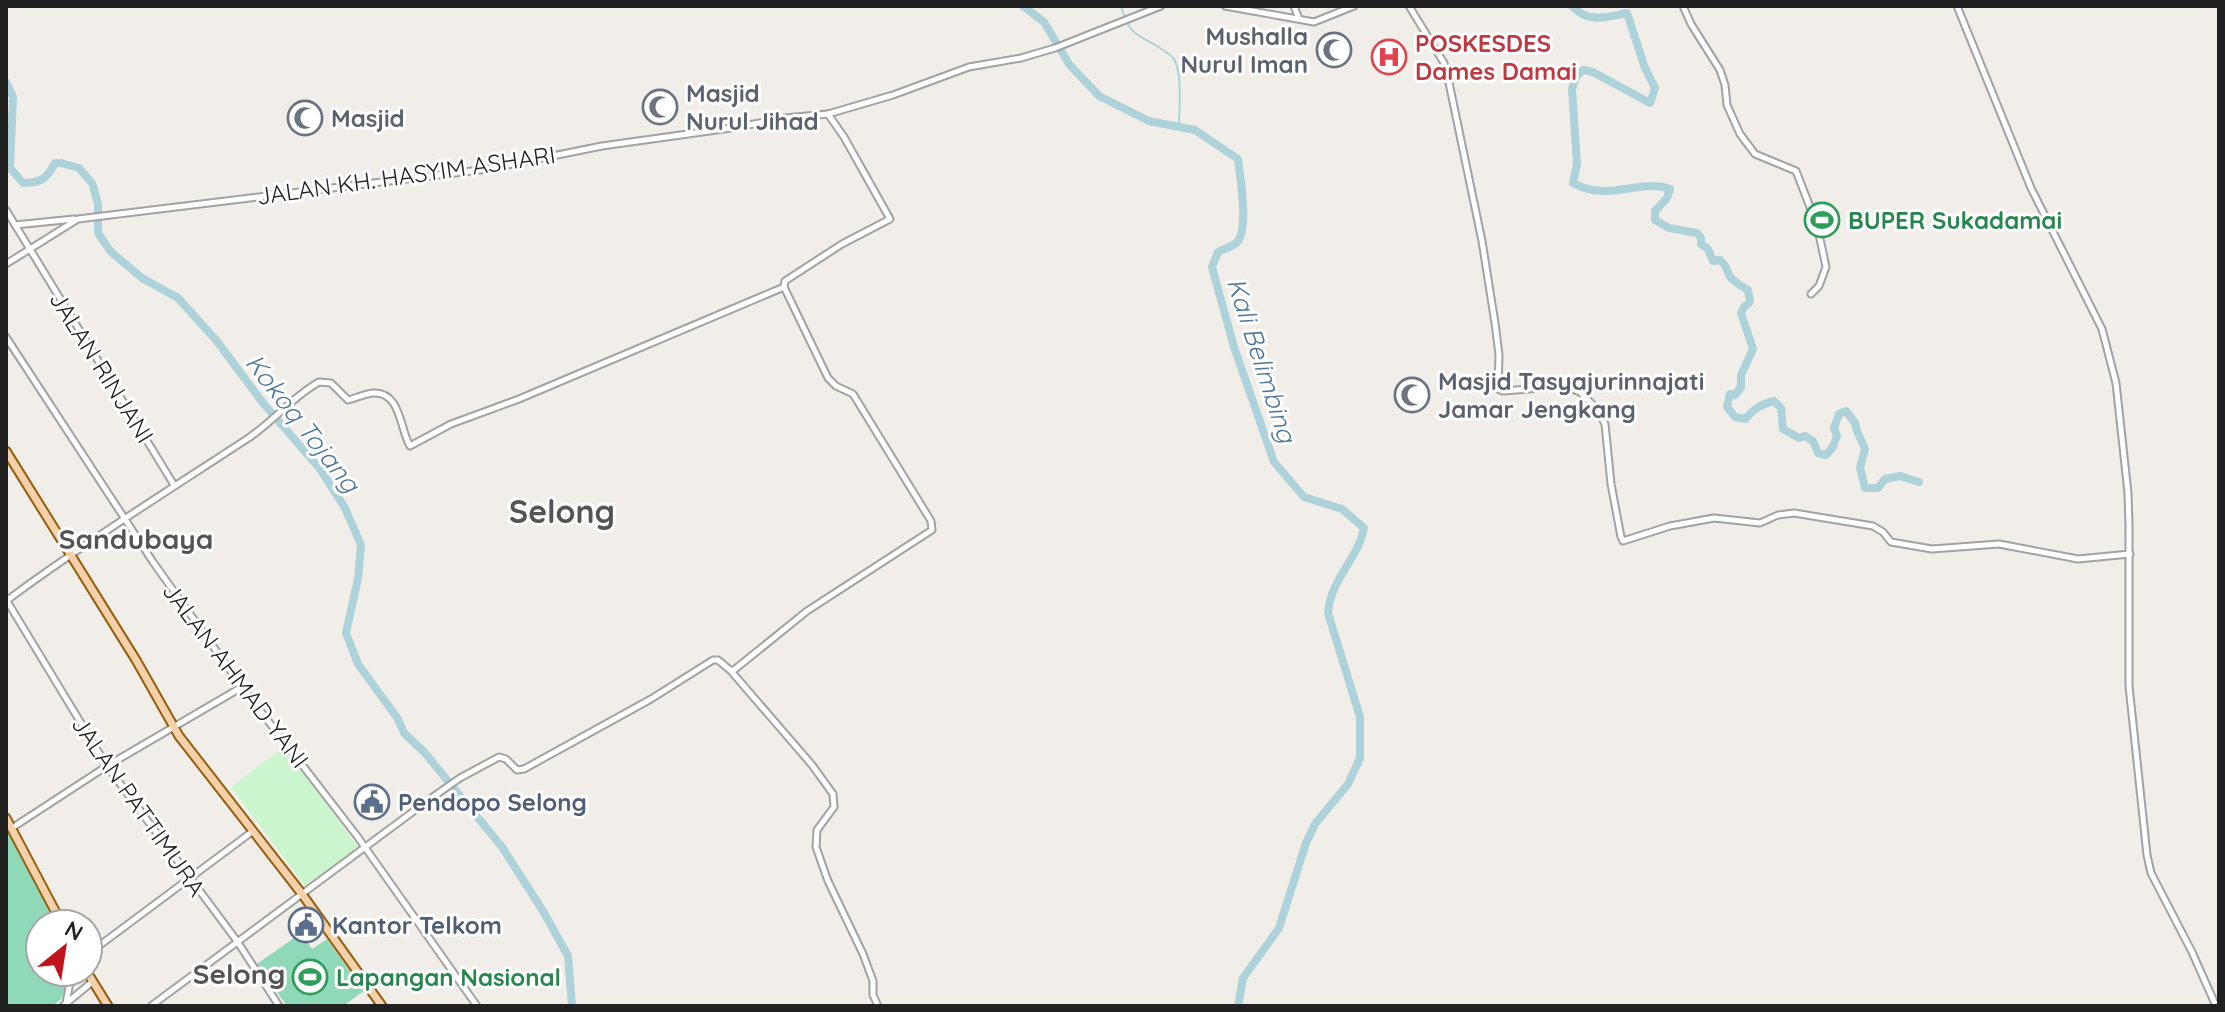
<svg xmlns="http://www.w3.org/2000/svg" width="2225" height="1012" font-family="Quicksand,sans-serif">
	<style>
		.park { fill: #cbf5cd }
		.pitch { fill: #8fd8b8 }
		.lines { fill: none; stroke-linecap: round; stroke-linejoin: round }
		.stream { stroke: #aed2da; stroke-width: 2 }
		.river { stroke: #aed2da; stroke-width: 8 }
		.minor-casing { stroke: #a2a2a2; stroke-width: 9 }
		.major-casing { stroke: #915f0e; stroke-width: 11 }
		.minor { stroke: #fff; stroke-width: 5 }
		.major { stroke: #f4d1ab; stroke-width: 7 }
		.labels { text-anchor: middle; dominant-baseline: central; stroke-width: 6; stroke-linejoin: round; paint-order: stroke }
		.worship-label { font-size: 24px; font-weight: bold; fill: #5b616d; stroke: #fff; text-anchor: start }
		.health-label { font-size: 24px; font-weight: bold; fill: #be3a42; stroke: #fff; text-anchor: start }
		.street-label { font-size: 24px; fill: #212121; stroke: #fff }
		.leisure-label { font-size: 24px; font-weight: bold; fill: #27864d; stroke: #fff; text-anchor: start }
		.service-label { font-size: 24px; font-weight: bold; fill: #4e5e75; stroke: #fff; text-anchor: start }
		.water-label { font-size: 26px; font-style: italic; fill: #4e789a; stroke: #fff }
		.quarter-label { font-size: 28px; font-weight: bold; fill: #545454; stroke: #fff }
		.district-label { font-size: 32px; font-weight: bold; fill: #545454; stroke: #fff }
	</style>
	<rect width="100%" height="100%" fill="#f1eee9"/>
	<!-- park -->
	<polygon class="park" points="284,747 358,847 305,886 231,787"/>
	<!-- pitch -->
	<g class="pitch">
		<polygon points="6,825 57,924 40,924 40,972 69,972 62,998 53,1006 6,1006"/>
		<polygon points="301,933 312,949 327,939 364,991 343,1006 287,1006 257,964"/>
	</g>
	<g class="lines">
		<!-- stream -->
		<path class="stream" d="M1121,6C1130,38 1139,34 1163,50C1164,51 1173,57 1173,58C1183,69 1179,112 1179,128"/>
		<!-- river -->
		<g class="river">
			<path d="M1023,6L1044,22L1069,64L1099,96L1149,121L1195,130L1238,159C1240,176 1250,232 1236,243C1231,247 1223,249 1218,252L1212,267L1234,347L1274,462L1304,497L1342,509L1364,528C1358,559 1330,580 1328,613L1360,717V758L1348,784L1315,824L1306,843L1279,928L1243,978L1238,1006"/>
			<path d="M1572,6C1589,24 1605,17 1627,13L1645,68L1655,88L1650,103L1593,72L1583,70L1576,77L1572,89L1577,164L1573,183C1609,203 1639,178 1670,189L1667,198L1655,211V220L1669,228L1697,233L1701,238V244L1708,249L1713,261L1720,260C1726,265 1726,268 1729,275C1733,282 1741,286 1748,290L1750,302L1744,307L1741,313L1753,349L1741,375V387L1735,395L1730,394L1727,407L1735,417L1745,419C1754,409 1761,404 1774,401L1781,408L1783,429L1799,438L1805,436L1813,441L1818,453L1826,455L1833,447L1837,436L1834,428L1839,414L1846,411L1855,423L1857,431L1865,449L1860,468L1865,488H1878L1885,479L1900,476L1919,482"/>
			<path d="M6,82L13,97L10,168L23,183C40,183 47,179 55,163H61L79,168L92,183L98,204V233L111,252L142,278L178,298L216,340L263,403L320,469L345,508L361,545L358,578L346,633L358,664L398,719L404,733L425,753L502,847L543,911L568,956L572,1006"/>
		</g>
		<!-- minor casing -->
		<g class="minor-casing">
			<g id="minor">
				<polyline points="1225,6 1314,22 1354,6"/>
				<polyline points="1294,6 1299,19"/>
				<polyline points="1409,6 1444,63 1448,78 1482,241 1495,323 1499,355 1498,389 1503,391 1565,386 1580,392 1597,409 1605,424 1611,484 1621,537 1623,541 1670,526 1714,518 1760,523 1778,515 1794,513 1873,526 1883,532 1891,542 1932,549 1999,544 2078,559 2130,554"/>
				<polyline points="1683,6 1691,24 1720,70 1725,85 1727,105 1740,134 1755,154 1796,171 1817,225 1826,267 1819,286 1811,294"/>
				<polyline points="1957,6 2031,188 2102,329 2116,383 2128,493 2129,525 2129,686 2147,855 2151,873 2192,952 2216,1006"/>
				<polyline points="6,210 174,485"/>
				<polyline points="15,225 74,219"/>
				<polyline points="6,264 78,219 488,169 602,146 738,127 785,118 828,114 893,95 969,67 1021,58 1055,48 1161,6"/>
				<polyline points="6,337 153,562 242,687 357,836 477,1006"/>
				<path d="M6,601C83,544 166,492 247,439C273,422 292,397 319,382L331,383L348,400C356,398 364,394 373,393C401,391 400,430 410,446L451,424L519,399L784,287"/>
				<polyline points="7,601 107,766 237,941 279,1006"/>
				<polyline points="731,671 812,765 833,794 834,807 817,830 816,847 828,881 863,954 873,981 873,995 878,1006"/>
				<polyline points="12,828 107,766 242,687"/>
				<polyline points="88,954 253,831"/>
				<polyline points="66,1003 72,972"/>
				<polyline points="63,1006 92,982"/>
				<polyline points="151,1006 430,799 460,778 499,757 506,759 517,770 524,769 651,699 713,660 718,660 730,670 734,670 807,611 932,530 931,521 853,394 836,386 828,378 784,287 785,281 842,244 890,219 844,137 828,114"/>
			</g>
		</g>
		<!-- major casing -->
		<g class="major-casing">
			<g id="major">
				<polyline points="6,451 136,660 179,736 302,894 382,1006"/>
				<polyline points="6,818 62,924"/>
				<polyline points="87,972 108,1006"/>
			</g>
		</g>
		<!-- minor -->
		<use href="#minor" class="minor"/>
		<!-- major -->
		<use href="#major" class="major"/>
	</g>
	<!-- icons -->
	<defs>
		<g id="mosque-ring" transform="scale(1.8)"><circle r="9.5" fill="#fff" stroke="#6b7280" stroke-width="1.5"/><path d="M3.5-4.9A6 6 0 1 0 3.5 4.9A5 5 0 1 1 3.5-4.9Z" fill="#6b7280"/></g>
		<g id="hospital-ring" transform="scale(1.8)"><circle r="9.5" fill="#fff" stroke="#e0444e" stroke-width="1.5"/><path d="M-5-5h3v3.5h4V-5h3V5h-3V1.5h-4V5h-3Z" fill="#e0444e"/></g>
		<g id="stadium-ring" transform="scale(1.8)"><circle r="9.5" fill="#fff" stroke="#2e9e5b" stroke-width="1.5"/><path d="M0-5a6.5 5 0 1 0 0 10a6.5 5 0 1 0 0-10ZM-3.5-1.8h7v3.6h-7Z" fill="#2e9e5b"/></g>
		<g id="civic-ring" transform="scale(1.8)"><circle r="9.5" fill="#fff" stroke="#5c6f8a" stroke-width="1.5"/><path d="M-.6-6.5H3V-4.5H.6V-3L4-1V1h2V6H-6V1h2V-1L-.6-3ZM-1.2 2.5V6h2.4V2.5Z" fill="#5c6f8a"/></g>
	</defs>
	<g fill-rule="evenodd">
		<use href="#mosque-ring" x="1334" y="50"/>
		<use href="#hospital-ring" x="1389" y="57"/>
		<use href="#mosque-ring" x="660" y="107"/>
		<use href="#mosque-ring" x="305" y="118"/>
		<use href="#stadium-ring" x="1822" y="220"/>
		<use href="#mosque-ring" x="1412" y="395"/>
		<use href="#civic-ring" x="372" y="802"/>
		<use href="#civic-ring" x="306" y="925"/>
		<use href="#stadium-ring" x="310" y="977"/>
	</g>
	<g class="labels">
		<!-- worship labels -->
		<g class="worship-label">
			<text x="1308" y="36" text-anchor="end">Mushalla<tspan x="1308" dy="28">Nurul Iman</tspan></text>
			<text x="686" y="93">Masjid<tspan x="686" dy="28">Nurul Jihad</tspan></text>
			<text x="331" y="118">Masjid</text>
			<text x="1438" y="381">Masjid Tasyajurinnajati<tspan x="1438" dy="28">Jamar Jengkang</tspan></text>
		</g>
		<!-- health labels -->
		<g class="health-label">
			<text x="1415" y="43">POSKESDES<tspan x="1415" dy="28">Dames Damai</tspan></text>
		</g>
		<!-- street labels -->
		<g class="street-label">
			<text transform="translate(406 175) rotate(-8)">JALAN KH. HASYIM ASHARI</text>
			<text transform="translate(102 367) rotate(58)">JALAN RINJANI</text>
			<text transform="translate(236 675) rotate(53)">JALAN AHMAD YANI</text>
			<text transform="translate(139 806) rotate(55)">JALAN PATTIMURA</text>
		</g>
		<!-- leisure labels -->
		<g class="leisure-label">
			<text x="1848" y="220">BUPER Sukadamai</text>
			<text x="336" y="977">Lapangan Nasional</text>
		</g>
		<!-- service labels -->
		<g class="service-label">
			<text x="398" y="802">Pendopo Selong</text>
			<text x="332" y="925">Kantor Telkom</text>
		</g>
		<!-- water labels -->
		<g class="water-label">
			<text transform="translate(1262 360) rotate(72)">Kali Belimbing</text>
			<text transform="translate(303 423) rotate(52)">Kokoq Tojang</text>
		</g>
		<!-- quarter labels -->
		<g class="quarter-label">
			<text x="136" y="538">Sandubaya</text>
			<text x="239" y="973">Selong</text>
		</g>
		<!-- district labels -->
		<g class="district-label">
			<text x="562" y="511">Selong</text>
		</g>
	</g>
	<!-- border -->
	<rect width="2225" height="1012" fill="none" stroke="#212121" stroke-width="16"/>
	<!-- north arrow -->
	<g transform="translate(64 948) rotate(30)"><circle r="38" fill="#ffffff" stroke="#a6a6a6" stroke-width="2"/>
	<path d="M0-6L14 30L0 20L-14 30Z" fill="#c0131c"/>
	<text y="-12" font-size="22" font-weight="bold" text-anchor="middle" fill="#212121">N</text>
	</g>
</svg>
